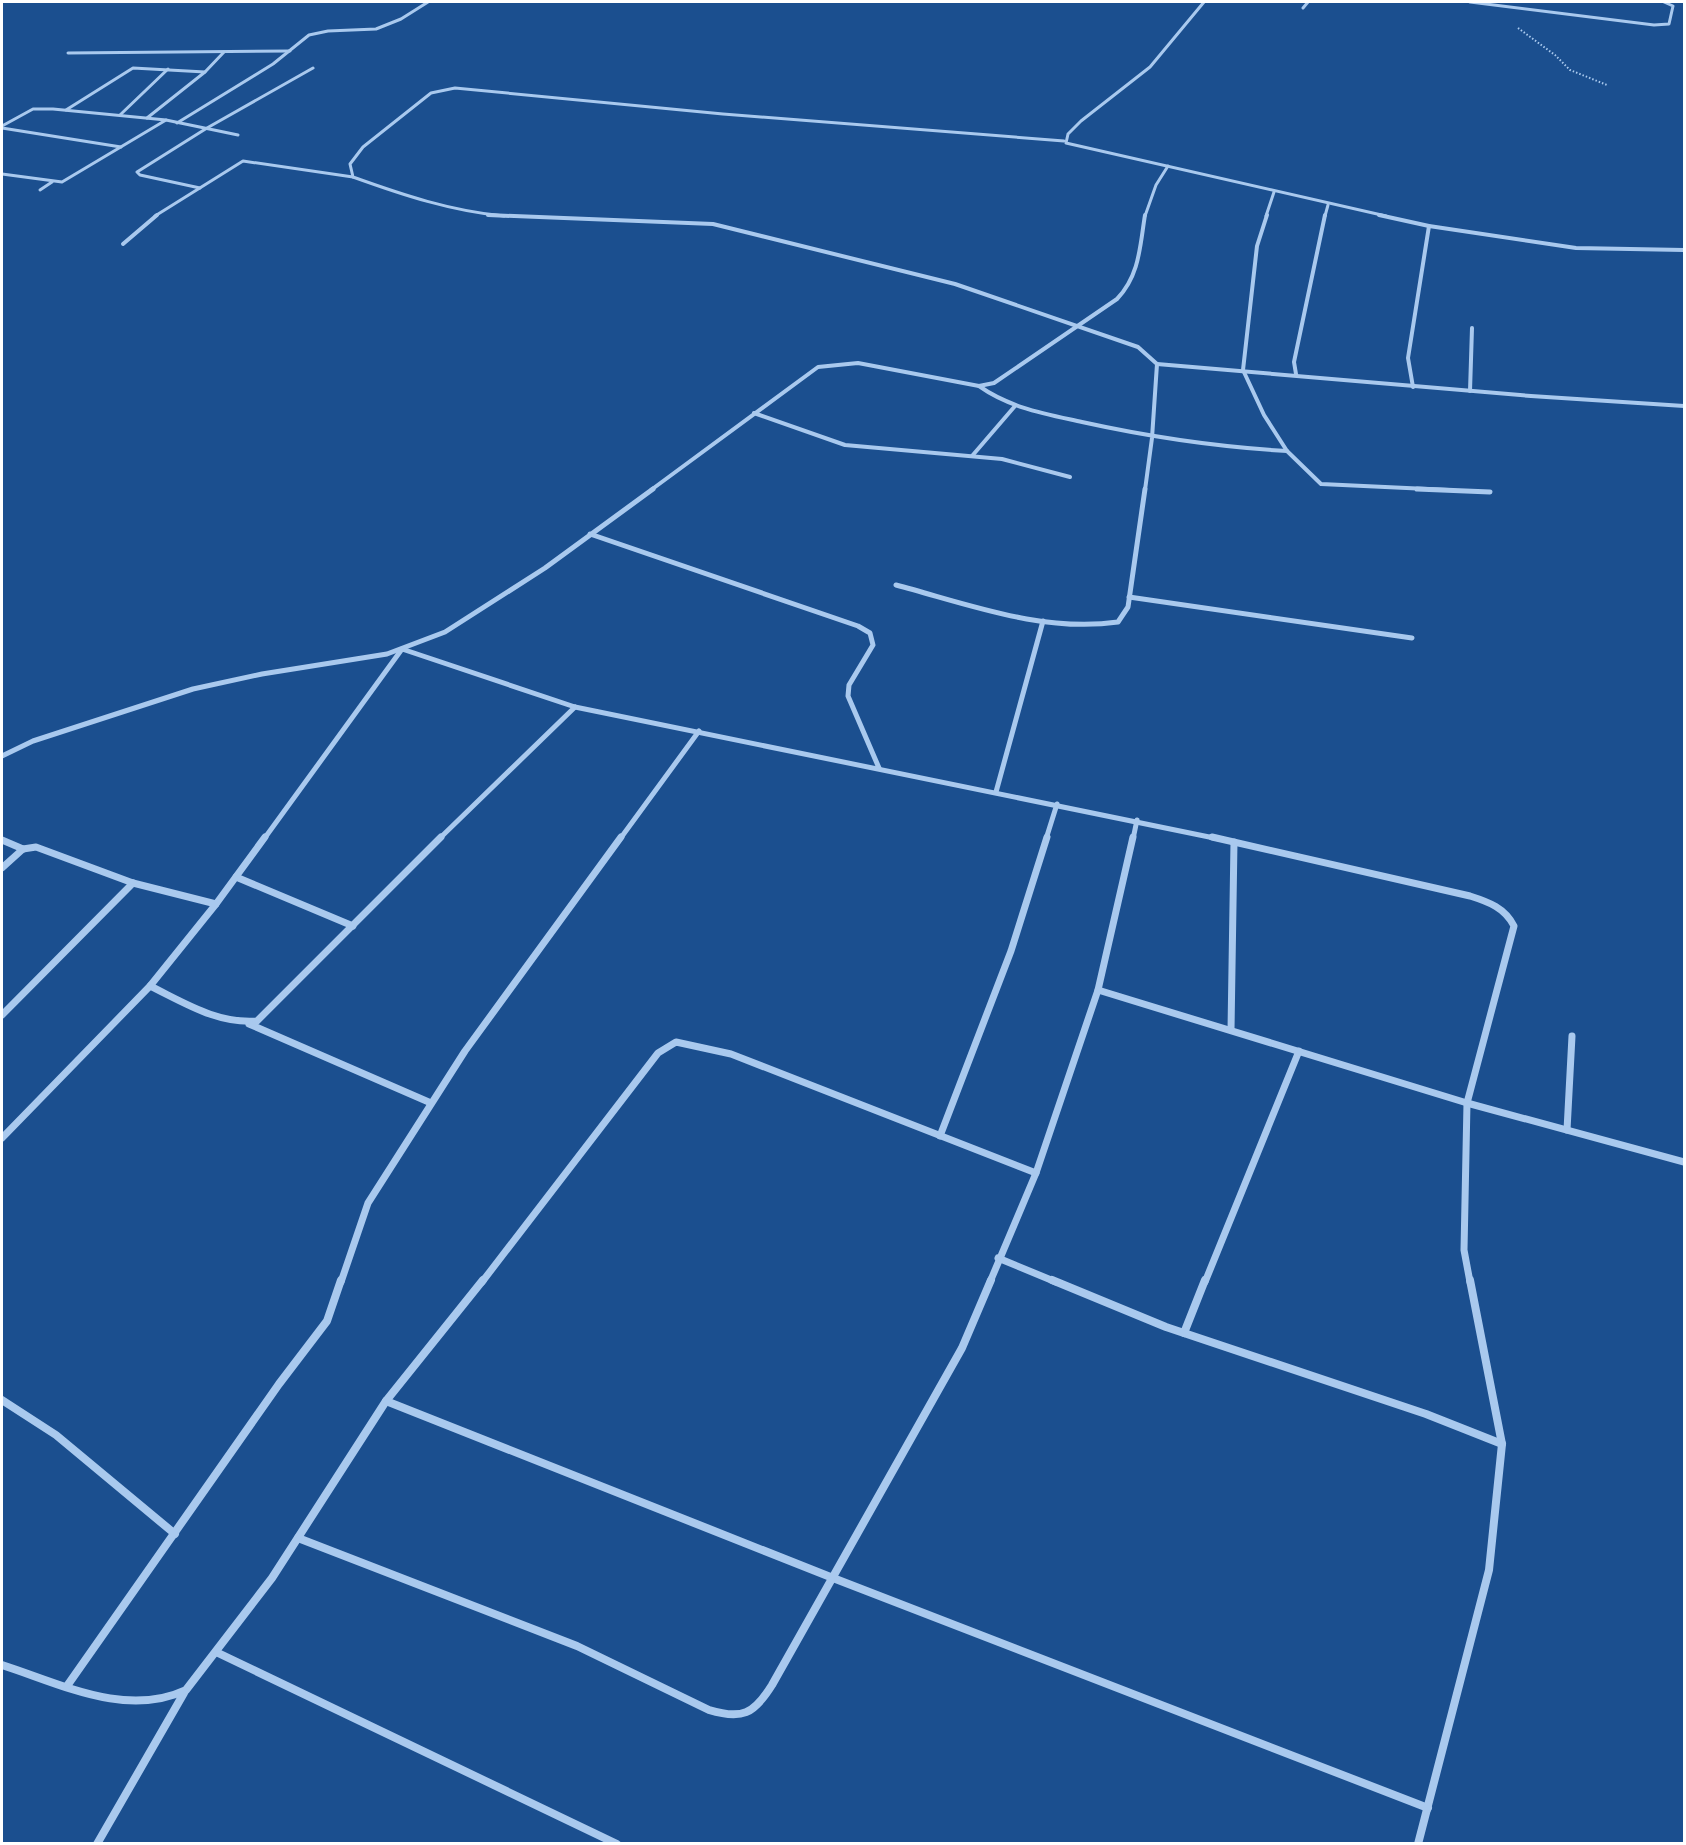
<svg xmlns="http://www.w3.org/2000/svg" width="1686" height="1845" font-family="'Space Grotesk',sans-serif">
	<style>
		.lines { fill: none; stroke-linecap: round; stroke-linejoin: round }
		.path { stroke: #a9c9ee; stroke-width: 2; stroke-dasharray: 1.5 2; stroke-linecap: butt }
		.minor-far4 { stroke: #a9c9ee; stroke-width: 3 }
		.minor-far3 { stroke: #a9c9ee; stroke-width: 4 }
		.minor-far2 { stroke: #a9c9ee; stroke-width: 5 }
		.minor-far1 { stroke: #a9c9ee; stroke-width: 7 }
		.minor { stroke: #a9c9ee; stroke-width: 8 }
	</style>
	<rect width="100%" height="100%" fill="#1b4f8f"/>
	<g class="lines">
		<!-- path -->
		<polyline class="path" points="1518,28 1555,55 1570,70 1607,85"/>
		<!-- minor-far4 -->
		<g class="minor-far4">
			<polyline points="1204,2 1150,67 1081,121 1068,134 1066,143 1386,216"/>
			<polyline points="1470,2 1654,25 1669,24 1673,6 1664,2"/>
			<polyline points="1303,8 1308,2"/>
			<polyline points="68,53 290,51"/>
			<polyline points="66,110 133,68 205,72"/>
			<polyline points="120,115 168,69"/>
			<polyline points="147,118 205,72 224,52"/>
			<polyline points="177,123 273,64 309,35 328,31 376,29 401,19 428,2"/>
			<polyline points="2,126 33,109 53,109 166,120 238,135"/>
			<polyline points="2,128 121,147"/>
			<polyline points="2,174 62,182 166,120"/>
			<polyline points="200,188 140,175 137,172 207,128 313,68"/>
			<polyline points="40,190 52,182"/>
			<polyline points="155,216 243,161 353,177"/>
			<path d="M504,216C451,211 403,195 353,177L350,164L363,147L431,93L455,88L723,114L1064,141"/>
			<polyline points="1145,216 1156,185 1168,166"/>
			<polyline points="1266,216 1274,192"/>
			<polyline points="1325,216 1328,205"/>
		</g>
		<!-- minor-far3 -->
		<g class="minor-far3">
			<polyline points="488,215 713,224 955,284 1138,347 1157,364 1152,438 1145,490"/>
			<polyline points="1267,215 1257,246 1243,370 1264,415 1287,451 1321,484 1449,490"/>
			<polyline points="1379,215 1429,226 1576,248 1684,250"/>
			<polyline points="123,244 157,215"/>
			<polyline points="1157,364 1531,396 1684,406"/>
			<polyline points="1296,374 1294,362 1325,215"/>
			<path d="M979,386C1010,408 1046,414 1082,422C1150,437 1218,447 1287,451"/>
			<polyline points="1413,387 1408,358 1429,226"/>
			<polyline points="1470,391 1472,328"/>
			<polyline points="754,413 845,445 1002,459 1070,477"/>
			<polyline points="972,456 1015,406"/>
			<path d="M651,490L818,367L858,363L979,386L994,383L1117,299C1140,275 1140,245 1145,215"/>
		</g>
		<!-- minor-far2 -->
		<g class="minor-far2">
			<polyline points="1417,489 1490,492"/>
			<polyline points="590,534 858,626 870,633 873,645 849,685 848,696 879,768"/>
			<path d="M896,585C968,604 1043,633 1118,622L1128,607L1145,489"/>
			<polyline points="1129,597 1412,638"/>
			<polyline points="2,756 33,741 193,689 262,674 387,654 445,632 545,568 653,489"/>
			<polyline points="996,792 1043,621"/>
			<polyline points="264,839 402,649 575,707 1219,839"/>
			<polyline points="439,839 575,707"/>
			<polyline points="620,839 699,731"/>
			<polyline points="1046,839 1057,804"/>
			<polyline points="1133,839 1137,820"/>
		</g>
		<!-- minor-far1 -->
		<g class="minor-far1">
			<path d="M1212,837L1470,896C1489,902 1505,908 1514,926L1467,1103L1464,1250L1470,1282"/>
			<polyline points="2,840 23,849"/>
			<polyline points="2,868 23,849 36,847 133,883 216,904"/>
			<polyline points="236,877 353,926"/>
			<path d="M150,986C185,1003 217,1024 257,1021L441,837"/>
			<polyline points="1098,990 1467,1103 1684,1162"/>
			<polyline points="2,1015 133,883"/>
			<polyline points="249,1024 431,1103"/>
			<polyline points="1231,1030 1234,842"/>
			<polyline points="1567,1130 1572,1036"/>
			<polyline points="940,1136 1011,951 1047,837"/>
			<polyline points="2,1138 150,986 216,904 265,837"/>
			<polyline points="998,1258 1056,1282"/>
			<polyline points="341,1282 368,1203 465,1051 621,837"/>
			<polyline points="482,1282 658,1053 676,1042 731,1054 1036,1173"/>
			<polyline points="990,1282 1036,1173 1098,990 1133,837"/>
			<polyline points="1205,1282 1299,1051"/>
		</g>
		<!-- minor -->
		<g class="minor">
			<polyline points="1052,1280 1166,1327 1426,1414 1502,1444"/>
			<polyline points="1184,1333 1205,1280"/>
			<polyline points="2,1400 56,1435 175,1534"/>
			<polyline points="386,1401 833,1578 1428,1808"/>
			<path d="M298,1538L577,1646L709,1710C742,1720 754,1714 772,1685L962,1348L991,1280"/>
			<polyline points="216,1652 617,1844"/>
			<path d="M2,1665C61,1684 126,1718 186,1690L272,1578L386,1401L483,1280"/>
			<polyline points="67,1686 279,1384 327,1321 341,1280"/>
			<polyline points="97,1844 184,1693"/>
			<polyline points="1418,1844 1489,1570 1502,1444 1470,1280"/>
		</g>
	</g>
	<!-- border -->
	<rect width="1686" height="1845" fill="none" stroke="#ffffff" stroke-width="6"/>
</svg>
